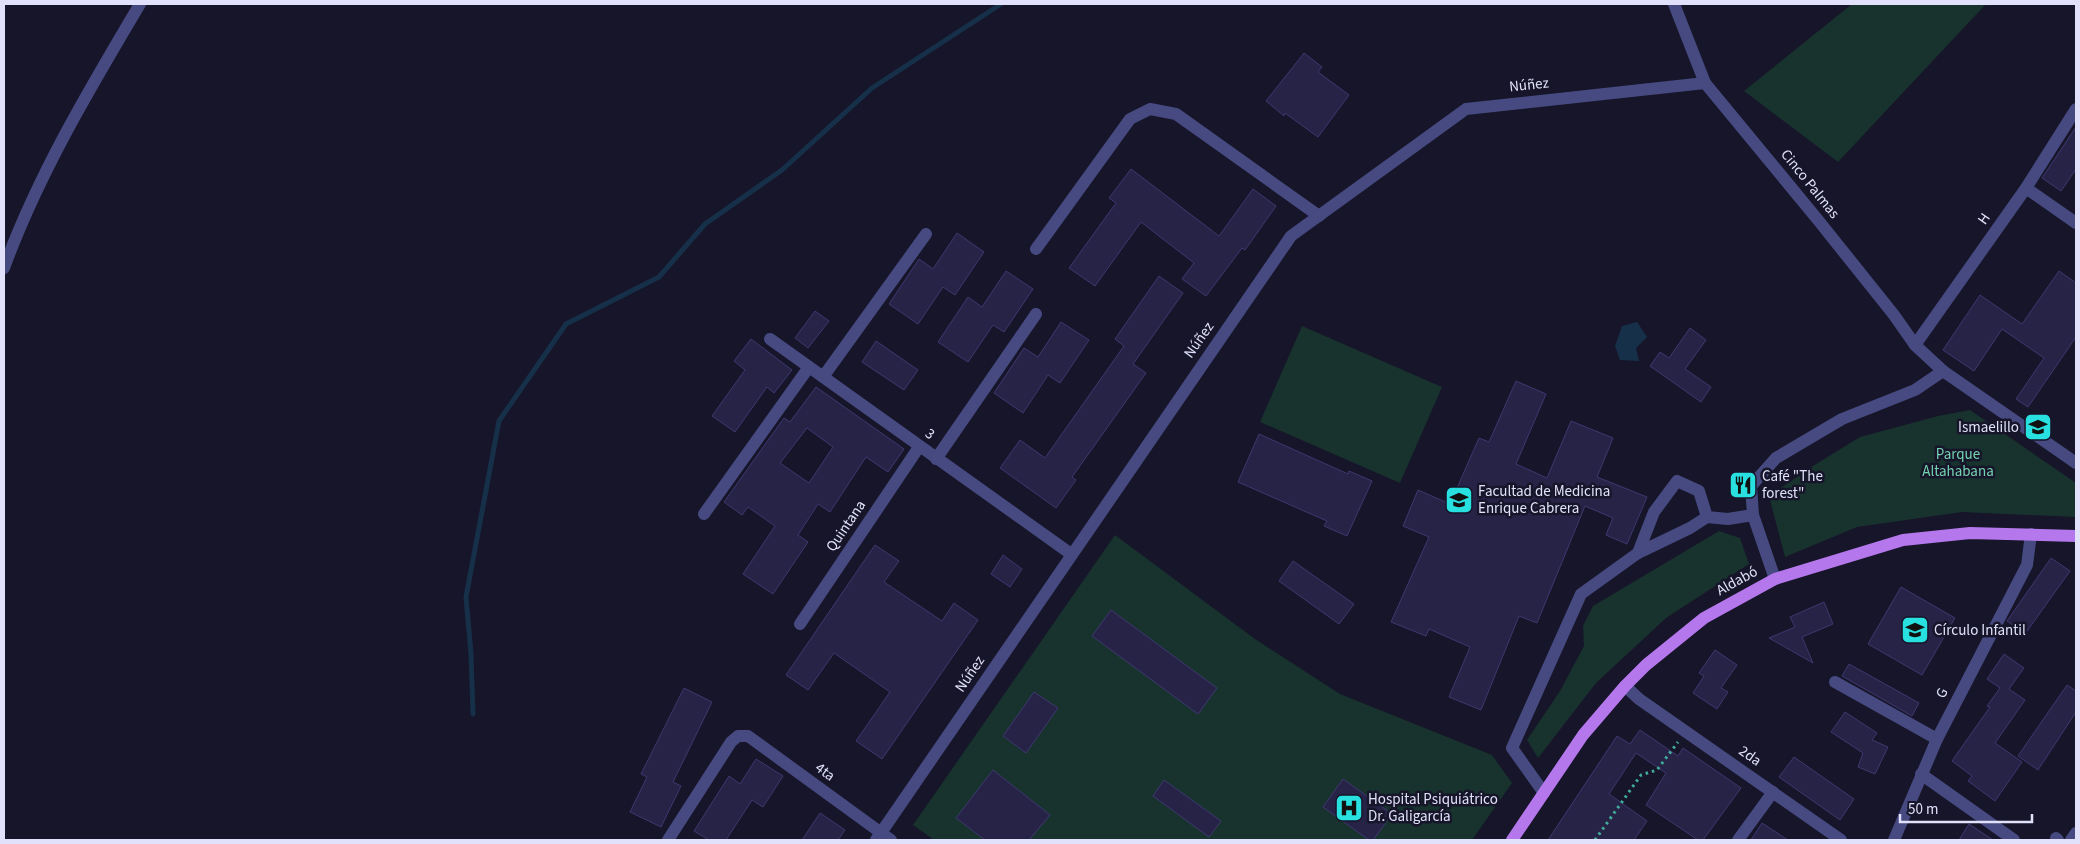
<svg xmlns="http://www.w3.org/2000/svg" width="2080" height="844" font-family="'Source Sans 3',sans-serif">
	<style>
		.green { fill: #18322e }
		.water { fill: #17304a }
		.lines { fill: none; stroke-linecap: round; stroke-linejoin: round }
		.stream { stroke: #17304a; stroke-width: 5 }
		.building { fill: #272347; stroke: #3e3870; fill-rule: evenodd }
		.path { stroke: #42ad9b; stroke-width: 3; stroke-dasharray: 2.5 4; stroke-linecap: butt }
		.minor { stroke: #464a81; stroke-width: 12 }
		.major { stroke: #b477ec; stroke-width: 12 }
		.labels { text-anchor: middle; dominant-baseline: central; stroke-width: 5; stroke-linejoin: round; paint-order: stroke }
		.street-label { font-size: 15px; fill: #e1e1fb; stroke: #161529 }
		.poi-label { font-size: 15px; fill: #e1e1fb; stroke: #161529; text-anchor: start }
		.park-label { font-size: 15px; fill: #75d2b1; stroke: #161529 }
	</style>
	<rect width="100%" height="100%" fill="#161529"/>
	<!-- green -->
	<g class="green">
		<polygon points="1852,4 1986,4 1838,162 1744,91"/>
		<polygon points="1302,326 1442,387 1400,483 1260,422"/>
		<polygon points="1970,410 2076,483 2076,517 1962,512 1857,527 1785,557 1769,496 1816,464 1860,437 1938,416"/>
		<polygon points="1719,531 1740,538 1749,564 1666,618 1596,683 1538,758 1527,740 1560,691 1584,646 1583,626 1593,606"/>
		<polygon points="1115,535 1255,639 1340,694 1492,755 1512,783 1472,840 934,840 913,825"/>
	</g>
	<!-- water -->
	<polygon class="water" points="1637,322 1647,337 1636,348 1639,361 1620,360 1615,346 1622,326"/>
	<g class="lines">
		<!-- stream -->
		<polyline class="stream" points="473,714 471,654 466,597 499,421 566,324 659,277 705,224 782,170 872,88 1001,4"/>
	</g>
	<!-- building -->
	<g class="building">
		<polygon points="1304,53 1322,67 1318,72 1349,95 1318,137 1285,113 1284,116 1266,101"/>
		<polygon points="2076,127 2076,169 2061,191 2042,178"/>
		<polygon points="1131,169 1219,236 1253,189 1276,206 1245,250 1242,248 1206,296 1182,279 1194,263 1141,222 1095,286 1069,268 1116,203 1109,198"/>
		<polygon points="957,233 984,252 955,295 943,287 918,324 889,304 919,259 933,269"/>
		<polygon points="1006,271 1033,289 1004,332 993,325 968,362 938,342 968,297 982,307"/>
		<polygon points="2059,271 2076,283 2076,337 2028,407 2016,399 2044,358 2002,329 1974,371 1943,350 1980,295 2022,324"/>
		<polygon points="1159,276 1183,293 1133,364 1146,373 1072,477 1076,480 1056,508 1000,468 1020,440 1045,458 1124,346 1115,339"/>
		<polygon points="815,311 829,321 808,348 795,338"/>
		<polygon points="1061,322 1089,340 1060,383 1048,375 1023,413 994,393 1024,348 1038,357"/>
		<polygon points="1690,328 1706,340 1685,369 1711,387 1701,402 1650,366 1660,352 1669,358"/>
		<polygon points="751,339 792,370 774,393 767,387 735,432 712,416 745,370 734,361"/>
		<polygon points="876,341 918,370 904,390 862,362"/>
		<polygon points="1516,381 1546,394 1516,464 1547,478 1571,421 1613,438 1597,477 1647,497 1627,544 1606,535 1613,518 1585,506 1537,623 1519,616 1481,710 1449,697 1470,647 1429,629 1426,636 1391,622 1429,537 1403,526 1418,490 1450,504 1479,438 1489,442"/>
		<path d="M816,387L904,449L888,472L866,457L830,512L818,504L798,535L808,542L773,594L743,574L775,526L748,507L742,515L724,502L784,418L790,422ZM807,428L833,447L809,483L780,463Z"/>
		<polygon points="1259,434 1348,474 1349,471 1372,481 1347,536 1324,526 1327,521 1238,482"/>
		<polygon points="875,545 899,561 884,582 942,621 954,603 978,620 882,759 856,741 890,692 834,653 808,690 786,675"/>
		<polygon points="1003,555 1022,569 1010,587 991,574"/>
		<polygon points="2051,558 2070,571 2025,634 2007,621"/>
		<polygon points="1293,561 1354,604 1339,624 1279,581"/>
		<polygon points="1901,587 1955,618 1922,675 1868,644"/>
		<polygon points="1824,602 1833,624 1802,637 1813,663 1769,638 1795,627 1790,617"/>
		<polygon points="1111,610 1217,688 1198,714 1092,636"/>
		<polygon points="1715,650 1737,665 1721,688 1728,692 1717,709 1693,693 1704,676 1699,673"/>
		<polygon points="2004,654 2024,668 2009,689 2025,700 1995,743 2022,762 1995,801 1968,781 1972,776 1952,761 1990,707 1987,706 2000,688 1987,679"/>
		<polygon points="1849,664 1919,703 1912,716 1842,676"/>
		<polygon points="2067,685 2076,691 2076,712 2038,770 2018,756"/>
		<polygon points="684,688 712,702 673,782 681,786 661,827 630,812 647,777 641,774"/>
		<polygon points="1034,692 1058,708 1026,753 1003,736"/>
		<polygon points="1845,712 1877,733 1872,740 1888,747 1875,774 1858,767 1863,753 1831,732"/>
		<polygon points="1640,730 1678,756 1683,748 1741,788 1703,840 1698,840 1646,805 1666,773 1636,753 1609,794 1647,821 1634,840 1548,840 1617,736 1630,744"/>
		<polygon points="1794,757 1854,799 1840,820 1779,777"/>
		<polygon points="756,759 783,776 763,807 752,800 726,840 709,840 694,831 729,776 740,784"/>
		<polygon points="993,770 1050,815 1029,840 985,840 956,818"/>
		<polygon points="1343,779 1392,814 1373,840 1369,840 1323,807"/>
		<polygon points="1164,780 1221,821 1209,837 1153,796"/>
		<polygon points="820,813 845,830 838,840 802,840"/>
		<polygon points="1762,823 1788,840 1751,840"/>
		<polygon points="1969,824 1993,840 1959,840"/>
	</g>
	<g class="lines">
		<!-- path -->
		<polyline class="path" points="1595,840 1641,775 1657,770 1678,742"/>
		<!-- minor -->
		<g class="minor">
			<polyline points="1674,4 1705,83 1818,220 1894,315 1915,345 1943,371 2076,463"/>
			<polyline points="2026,188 2076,223"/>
			<polyline points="1036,249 1130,119 1150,109 1176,114 1319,216"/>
			<path d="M4,268C38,175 90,88 140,4"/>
			<polyline points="770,339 1071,554"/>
			<polyline points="1915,345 2026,188 2076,109"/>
			<polyline points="823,377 926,234"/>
			<polyline points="936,459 1036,314"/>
			<polyline points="704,514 809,367"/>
			<polyline points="1707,517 1690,528 1638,553 1654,512 1677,481 1699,491 1707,517 1728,519 1753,515"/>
			<polyline points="1775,579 1753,515 1751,486 1776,458 1842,419 1915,390 1943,371"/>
			<polyline points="800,624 919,447"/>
			<polyline points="1835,682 1937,739"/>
			<polyline points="1625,686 1639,699 1841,840"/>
			<polyline points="1921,774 2014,840"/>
			<polyline points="1544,793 1512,748 1581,594 1638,553"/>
			<polyline points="2056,838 2058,840"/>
			<polyline points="668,840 731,742 738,736 748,736 891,840"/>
			<polyline points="876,840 1291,236 1466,109 1705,83"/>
			<polyline points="1738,840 1773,792"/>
			<polyline points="1894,840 1937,739 2027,565 2031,534"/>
			<polyline points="2071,840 2076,833"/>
		</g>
		<!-- major -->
		<polyline class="major" points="1512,840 1583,735 1625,686 1646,665 1704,618 1775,579 1903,540 1970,533 2076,536"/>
	</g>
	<!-- icons -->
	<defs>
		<g id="school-square" transform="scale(1.4375)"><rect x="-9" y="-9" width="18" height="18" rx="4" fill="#27e0df" stroke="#161529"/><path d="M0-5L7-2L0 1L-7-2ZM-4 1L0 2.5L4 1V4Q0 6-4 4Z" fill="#111"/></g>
		<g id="restaurant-square" transform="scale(1.4375)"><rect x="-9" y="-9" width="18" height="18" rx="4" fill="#27e0df" stroke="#161529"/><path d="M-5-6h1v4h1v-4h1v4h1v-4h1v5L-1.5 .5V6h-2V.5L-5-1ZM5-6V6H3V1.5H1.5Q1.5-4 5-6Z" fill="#111"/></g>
		<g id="university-square" transform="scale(1.4375)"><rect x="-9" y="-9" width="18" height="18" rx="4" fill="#27e0df" stroke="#161529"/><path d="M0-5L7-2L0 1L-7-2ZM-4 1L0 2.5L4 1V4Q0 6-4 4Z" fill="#111"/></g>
		<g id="hospital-square" transform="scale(1.4375)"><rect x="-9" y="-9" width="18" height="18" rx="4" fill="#27e0df" stroke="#161529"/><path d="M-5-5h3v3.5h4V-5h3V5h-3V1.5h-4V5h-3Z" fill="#111"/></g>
	</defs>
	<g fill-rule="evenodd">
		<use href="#school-square" x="2038" y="427"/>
		<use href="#restaurant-square" x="1743" y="485"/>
		<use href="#university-square" x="1459" y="500"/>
		<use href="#school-square" x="1915" y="630"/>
		<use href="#hospital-square" x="1349" y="808"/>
	</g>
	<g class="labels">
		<!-- street labels -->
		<g class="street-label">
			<text transform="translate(1529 85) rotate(-6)">Núñez</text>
			<text transform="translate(1810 184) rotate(51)">Cinco Palmas</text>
			<text transform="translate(1984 219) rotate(-55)">H</text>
			<text transform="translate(1199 340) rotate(-55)">Núñez</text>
			<text transform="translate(930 434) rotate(36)">3</text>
			<text transform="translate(846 526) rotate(-56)">Quintana</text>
			<text transform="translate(1737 581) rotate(-29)">Aldabó</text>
			<text transform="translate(970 674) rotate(-56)">Núñez</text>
			<text transform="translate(1942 693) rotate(-63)">G</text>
			<text transform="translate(1750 756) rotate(35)">2da</text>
			<text transform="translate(825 772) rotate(36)">4ta</text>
		</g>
		<!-- poi labels -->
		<g class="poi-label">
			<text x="2019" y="427" text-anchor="end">Ismaelillo</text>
			<text x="1762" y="476">Café "The<tspan x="1762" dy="17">forest"</tspan></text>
			<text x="1478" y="491">Facultad de Medicina<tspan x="1478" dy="17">Enrique Cabrera</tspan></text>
			<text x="1934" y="630">Círculo Infantil</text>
			<text x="1368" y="799">Hospital Psiquiátrico<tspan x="1368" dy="17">Dr. Galigarcía</tspan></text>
		</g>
		<!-- park labels -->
		<g class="park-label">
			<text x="1958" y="454">Parque<tspan x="1958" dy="17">Altahabana</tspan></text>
		</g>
	</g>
	<!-- border -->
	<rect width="2080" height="844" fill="none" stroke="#e1e1fb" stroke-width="10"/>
	<!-- scale -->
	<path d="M1900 814v8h132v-8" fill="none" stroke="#e1e1fb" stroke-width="2.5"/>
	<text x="1908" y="814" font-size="15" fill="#e1e1fb" stroke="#161529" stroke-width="4" paint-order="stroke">50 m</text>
</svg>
